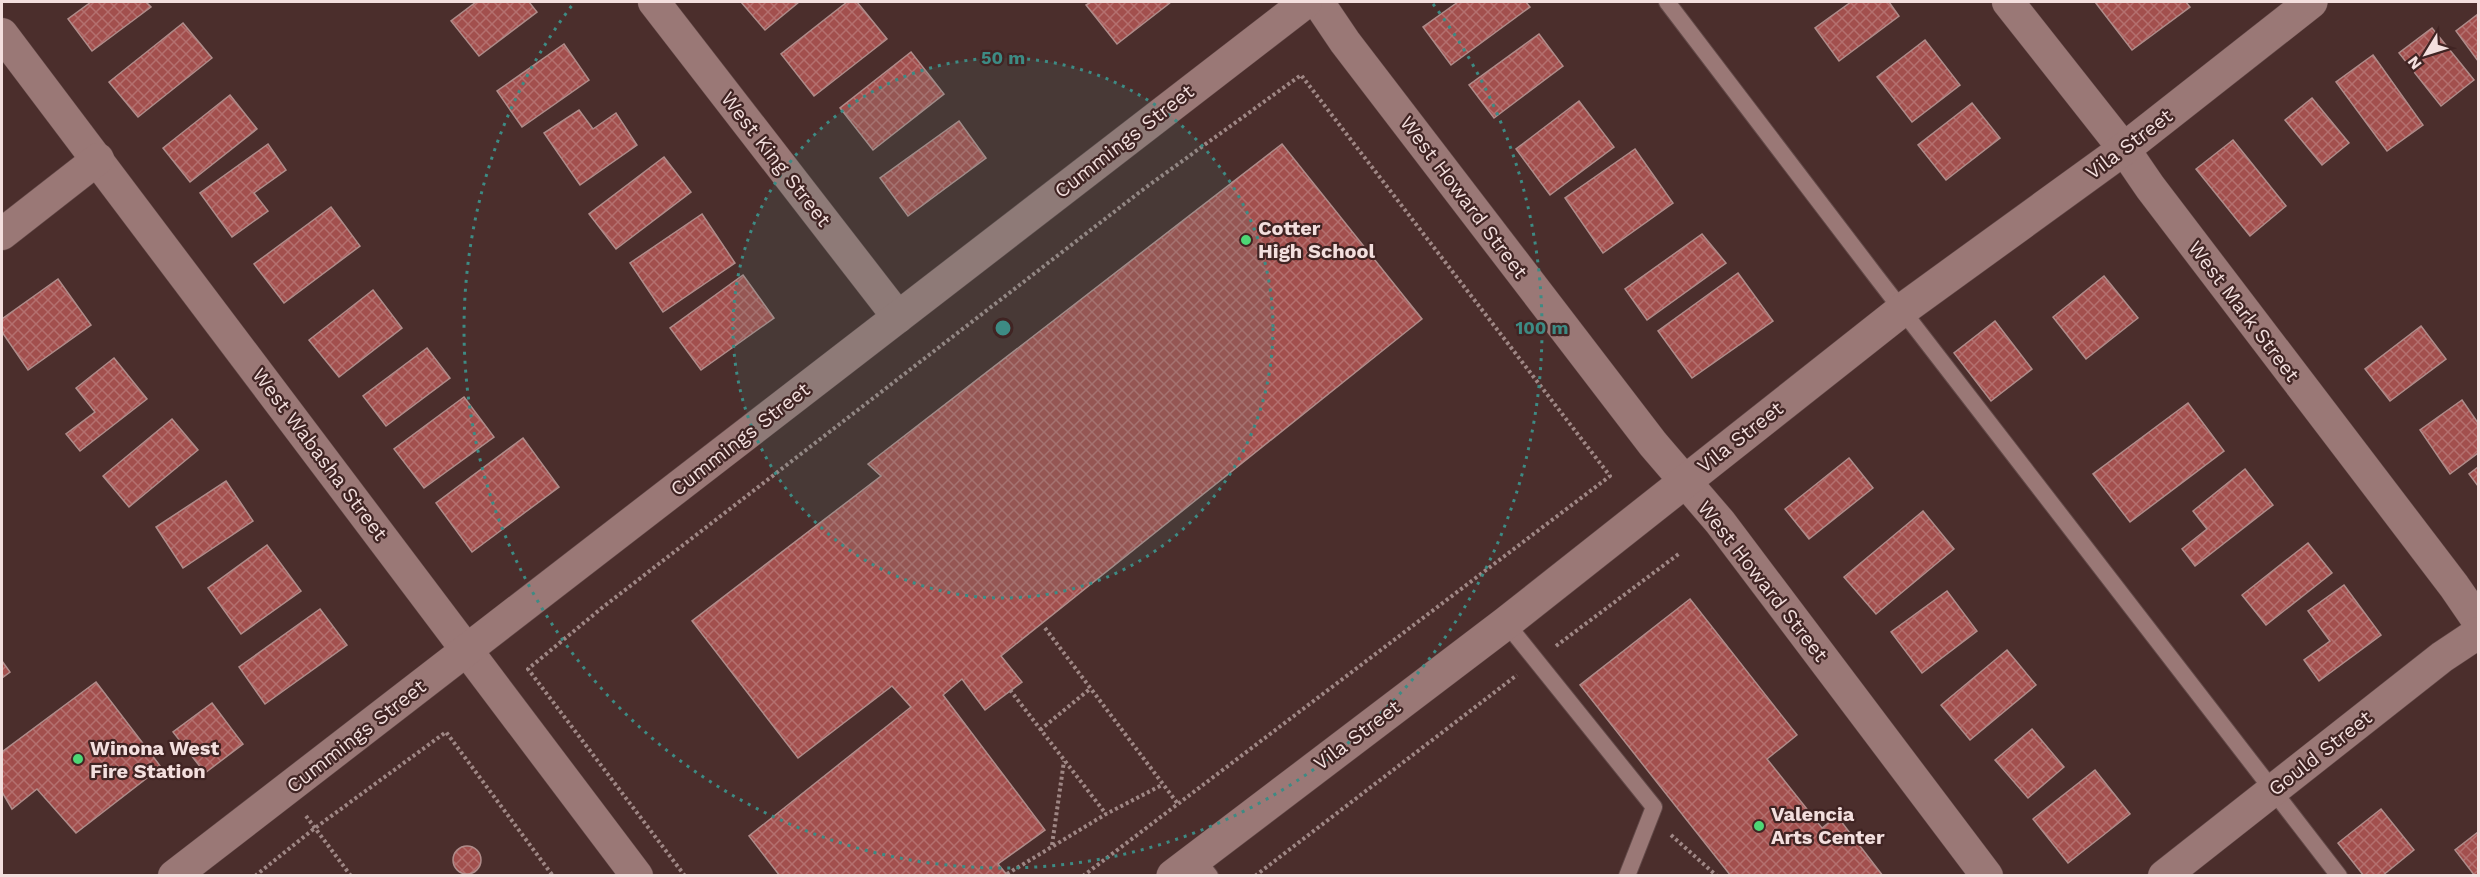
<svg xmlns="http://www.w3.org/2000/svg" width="2480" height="877" font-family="'Work Sans',sans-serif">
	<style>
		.building { fill: url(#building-cross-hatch); stroke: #af8c8a; stroke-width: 1.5 }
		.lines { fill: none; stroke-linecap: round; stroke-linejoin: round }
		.lane-casing { stroke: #634a49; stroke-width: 18 }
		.street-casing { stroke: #634a49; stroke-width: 33 }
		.secondary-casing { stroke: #634a49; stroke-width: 34 }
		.path { stroke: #9f8785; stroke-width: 4; stroke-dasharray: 3 3; stroke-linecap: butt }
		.lane { stroke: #9a7876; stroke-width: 16 }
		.street { stroke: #9a7876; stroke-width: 32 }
		.secondary { stroke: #9a7876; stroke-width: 33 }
		.ring { fill: none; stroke: #3d8b84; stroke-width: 3; stroke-dasharray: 3 6 }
		.poi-dot { fill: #4ed675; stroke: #402423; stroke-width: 2 }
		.labels { text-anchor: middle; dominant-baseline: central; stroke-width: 4.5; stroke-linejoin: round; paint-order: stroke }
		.street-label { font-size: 20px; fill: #f3dfde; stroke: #402423 }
		.poi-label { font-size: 20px; font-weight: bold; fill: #f3dfde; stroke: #402423; text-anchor: start }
		.centre { fill: #3d8b84; stroke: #402423; stroke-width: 3 }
		.ring-label { font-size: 18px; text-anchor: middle; font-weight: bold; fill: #3d8b84; stroke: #402423; stroke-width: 4.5; stroke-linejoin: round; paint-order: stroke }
	</style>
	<defs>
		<pattern id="building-cross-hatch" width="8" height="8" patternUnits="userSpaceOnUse" patternTransform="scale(1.5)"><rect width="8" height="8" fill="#a24f4d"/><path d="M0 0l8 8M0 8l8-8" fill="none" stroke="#b4706f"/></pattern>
	</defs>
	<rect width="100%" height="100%" fill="#4b2e2c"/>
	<!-- building -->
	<g class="building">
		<polygon points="91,2 146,2 151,7 92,51 68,19"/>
		<polygon points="476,2 529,2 537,12 479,56 451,21"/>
		<polygon points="741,2 799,2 765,30"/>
		<polygon points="847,2 857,2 887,39 814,96 781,54"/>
		<polygon points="1091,2 1171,2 1117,44 1086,5"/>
		<polygon points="1458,2 1526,2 1530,7 1451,65 1423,27"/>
		<polygon points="1851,2 1889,2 1899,16 1839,61 1815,28"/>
		<polygon points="2095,2 2186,2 2190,7 2132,50"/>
		<polygon points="2478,14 2478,61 2456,31"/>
		<polygon points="183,23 212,58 138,117 109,82"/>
		<polygon points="2432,28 2474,80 2441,106 2399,53"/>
		<polygon points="1539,34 1563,66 1494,118 1469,85"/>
		<polygon points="1925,40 1960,85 1912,122 1877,77"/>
		<polygon points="564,44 589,80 522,127 497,91"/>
		<polygon points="911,52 944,94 873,150 840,108"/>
		<polygon points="2373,55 2423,125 2387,151 2336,82"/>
		<polygon points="230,95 257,129 190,182 163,148"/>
		<polygon points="2312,98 2349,143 2322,165 2285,120"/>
		<polygon points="1579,101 1614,147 1550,195 1516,149"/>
		<polygon points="1972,103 2000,138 1946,180 1918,145"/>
		<polygon points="579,110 593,129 616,113 637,145 580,185 544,133"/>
		<polygon points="959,121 986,158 908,216 880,178"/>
		<polygon points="2233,140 2286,206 2250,236 2196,169"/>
		<polygon points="268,144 286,170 254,193 268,211 232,237 200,193"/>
		<polygon points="1282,144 1422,319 1001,656 1022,682 985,710 962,679 943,695 1045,830 998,864 1008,876 780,876 749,836 911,707 892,686 798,758 692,621 881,476 868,464"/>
		<polygon points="1635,149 1673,203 1603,253 1565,198"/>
		<polygon points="664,157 691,192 616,249 589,214"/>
		<polygon points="331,207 360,246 284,303 254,264"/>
		<polygon points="702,214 735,263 663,312 630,263"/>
		<polygon points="1702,234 1726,263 1647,320 1625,289"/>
		<polygon points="1738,273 1773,321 1692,378 1658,331"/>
		<polygon points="743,275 774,318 701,370 670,328"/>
		<polygon points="2104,276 2138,318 2086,359 2053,317"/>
		<polygon points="58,279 91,325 28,370 2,332 2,319"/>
		<polygon points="373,290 402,328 339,377 309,340"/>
		<polygon points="1995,321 2032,369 1991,401 1954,353"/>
		<polygon points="2421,326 2446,359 2390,401 2365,369"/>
		<polygon points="427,348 450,378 386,426 363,396"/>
		<polygon points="114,358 147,399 80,451 66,434 95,412 76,388"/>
		<polygon points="464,397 494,437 424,488 394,449"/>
		<polygon points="2462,400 2478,423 2478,453 2450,474 2420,430"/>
		<polygon points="2188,403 2224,451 2130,522 2093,474"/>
		<polygon points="172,419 198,450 129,507 103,476"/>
		<polygon points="523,438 559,487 472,552 436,503"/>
		<polygon points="1849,458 1873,488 1809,539 1785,509"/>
		<polygon points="2478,467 2478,486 2469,474"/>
		<polygon points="2245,469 2273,505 2195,566 2182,549 2207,529 2193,511"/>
		<polygon points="226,481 253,521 183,568 156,527"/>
		<polygon points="1923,511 1954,549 1876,614 1844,577"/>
		<polygon points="2308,543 2332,573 2266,625 2242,595"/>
		<polygon points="267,545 301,591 241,634 208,588"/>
		<polygon points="2344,585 2381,635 2319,681 2304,660 2330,641 2308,611"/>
		<polygon points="1947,591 1977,631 1922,673 1891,632"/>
		<polygon points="1690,599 1797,735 1767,759 1822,828 1837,816 1883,876 1731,876 1580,685"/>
		<polygon points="320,609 347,645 265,704 239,667"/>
		<polygon points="2007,650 2036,685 1970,740 1941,705"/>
		<polygon points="2,661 10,672 2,678"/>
		<polygon points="96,682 161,767 76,833 37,789 12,809 2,792 2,752"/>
		<polygon points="212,703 243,744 205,773 173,732"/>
		<polygon points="2032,729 2064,767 2028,798 1995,760"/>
		<polygon points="2095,770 2130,814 2068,863 2033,819"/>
		<polygon points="2381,809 2414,850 2382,876 2364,876 2338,843"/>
		<polygon points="2478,832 2478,876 2475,876 2455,850"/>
		<circle cx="467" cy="860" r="14"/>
	</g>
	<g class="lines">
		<!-- lane casing -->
		<g class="lane-casing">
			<g id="lane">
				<polyline points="1667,2 1875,275 2339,876"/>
				<polyline points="1506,623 1654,807 1627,876"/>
				<polyline points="1196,858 1210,876"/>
			</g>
		</g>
		<!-- street casing -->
		<g class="street-casing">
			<g id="street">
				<polyline points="654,2 898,317"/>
				<polyline points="1318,2 1345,42 1653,444 1720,522 1987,876"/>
				<polyline points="2008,2 2124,149 2150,187 2454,586 2478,621"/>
				<polyline points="2,34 637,876"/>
				<polyline points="2,234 98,159"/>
				<polyline points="174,876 1306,2"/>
				<polyline points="2164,876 2442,657 2478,633"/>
			</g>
		</g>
		<!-- secondary casing -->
		<g class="secondary-casing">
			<polyline id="secondary" points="1173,876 1506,623 1902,310 2124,149 2311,2"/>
		</g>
		<!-- path -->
		<g class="path">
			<polyline points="1045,628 1178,804"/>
			<polyline points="1556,646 1680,553"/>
			<polyline points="1010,690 1106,814"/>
			<polyline points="1040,730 1091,688"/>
			<polyline points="306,816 351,876"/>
			<polyline points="1671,835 1717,876"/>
			<polyline points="1052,845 1064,761"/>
			<polyline points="1007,874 1106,814 1162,785"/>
			<polyline points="255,876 315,828 446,732 553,876"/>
			<polyline points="685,876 528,669 603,607 1145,188 1301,75 1610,476 1083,876"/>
			<polyline points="1255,876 1517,675"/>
		</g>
		<!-- lane -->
		<use href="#lane" class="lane"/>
		<!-- street -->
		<use href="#street" class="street"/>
		<!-- secondary -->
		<use href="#secondary" class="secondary"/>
	</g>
	<!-- distance rings -->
	<circle cx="1003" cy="328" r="270" fill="#3d8b84" fill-opacity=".12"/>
	<g class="ring">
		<circle cx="1003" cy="328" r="270"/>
		<path d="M1433 4A539 539 0 1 1 573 4"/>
	</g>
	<!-- markers -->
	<g class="poi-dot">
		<circle cx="1246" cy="240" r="6"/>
		<circle cx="78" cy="759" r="6"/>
		<circle cx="1759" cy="826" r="6"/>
	</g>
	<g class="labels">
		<!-- street labels -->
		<g class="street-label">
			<text transform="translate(1124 141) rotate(-38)">Cummings Street</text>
			<text transform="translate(2129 144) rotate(-37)">Vila Street</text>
			<text transform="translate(776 159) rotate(52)">West King Street</text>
			<text transform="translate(1464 197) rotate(53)">West Howard Street</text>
			<text transform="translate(2244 311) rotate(53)">West Mark Street</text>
			<text transform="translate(1740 437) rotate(-38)">Vila Street</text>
			<text transform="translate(740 439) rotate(-38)">Cummings Street</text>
			<text transform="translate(320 454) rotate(53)">West Wabasha Street</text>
			<text transform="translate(1763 581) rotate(52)">West Howard Street</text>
			<text transform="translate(1357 735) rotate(-37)">Vila Street</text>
			<text transform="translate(356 736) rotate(-38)">Cummings Street</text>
			<text transform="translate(2320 753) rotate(-38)">Gould Street</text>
		</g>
		<!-- poi labels -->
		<g class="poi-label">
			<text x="1258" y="228">Cotter<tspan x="1258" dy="23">High School</tspan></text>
			<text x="90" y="748">Winona West<tspan x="90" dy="23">Fire Station</tspan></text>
			<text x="1771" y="814">Valencia<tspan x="1771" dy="23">Arts Center</tspan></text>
		</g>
	</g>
	<circle cx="1003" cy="328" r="9" class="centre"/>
	<g class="ring-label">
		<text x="1003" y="64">50 m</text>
		<text x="1542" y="334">100 m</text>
	</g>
	<!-- border -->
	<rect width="2480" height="877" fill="none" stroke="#f3dfde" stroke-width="6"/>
	<!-- north arrow -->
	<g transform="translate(2426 54) rotate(232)" stroke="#402423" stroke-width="4.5" paint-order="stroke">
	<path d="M0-4.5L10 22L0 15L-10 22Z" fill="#f3dfde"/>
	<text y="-9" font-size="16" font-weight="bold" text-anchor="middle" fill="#f3dfde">N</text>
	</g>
</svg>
